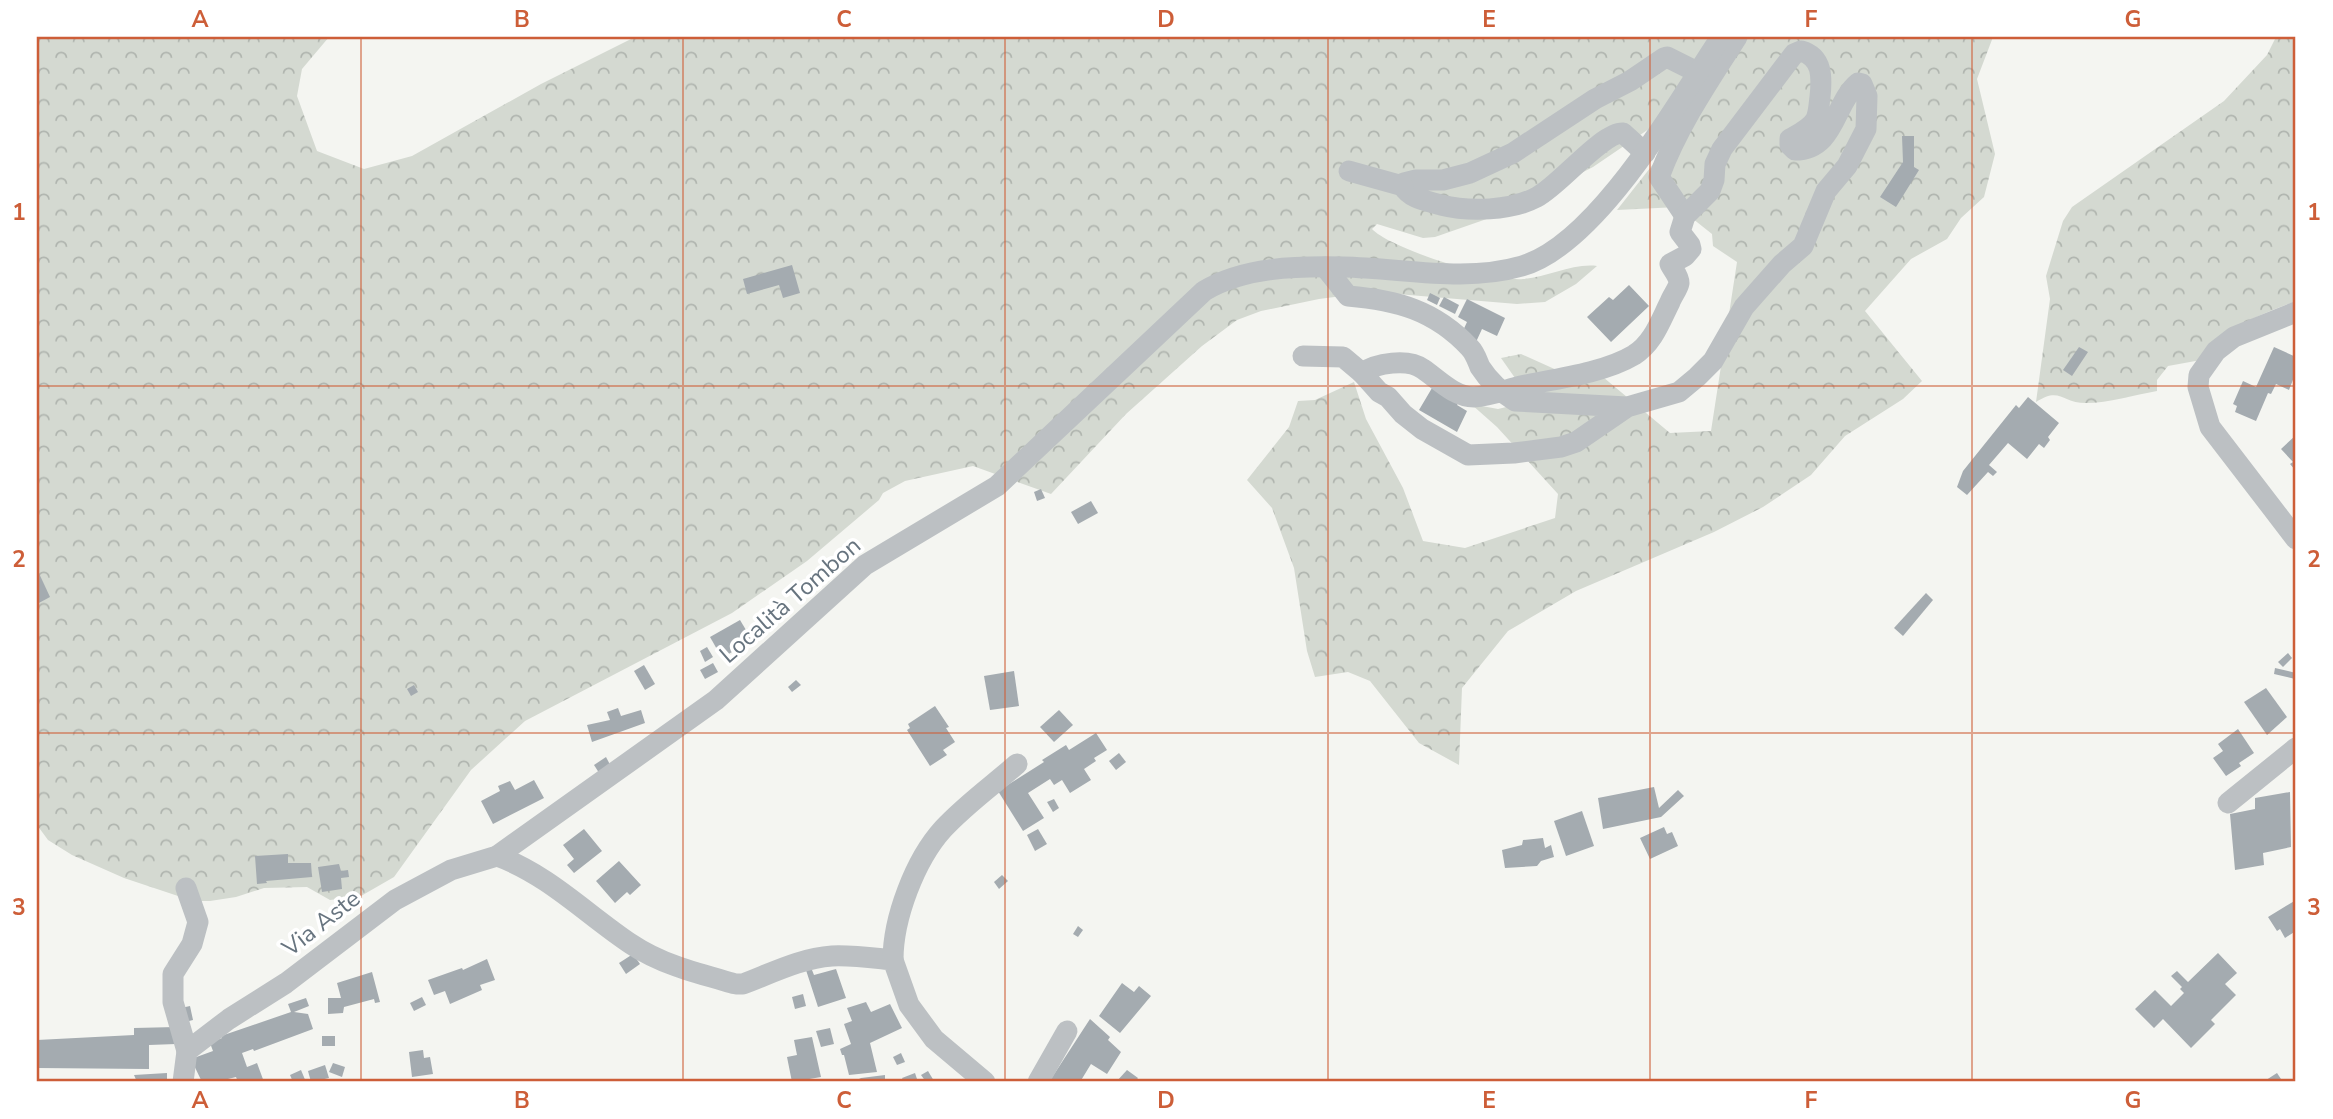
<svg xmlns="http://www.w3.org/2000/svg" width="2333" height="1119" font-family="'Nunito Sans',sans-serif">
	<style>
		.forest { fill: url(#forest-crowns) }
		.building { fill: #a4abb0 }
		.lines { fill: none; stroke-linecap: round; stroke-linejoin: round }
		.minor { stroke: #bcc0c3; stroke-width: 21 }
		.grid { fill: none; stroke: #cd5e38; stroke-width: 2; stroke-opacity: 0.55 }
		.labels { text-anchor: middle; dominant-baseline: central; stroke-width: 7; stroke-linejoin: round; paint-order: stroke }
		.street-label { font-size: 24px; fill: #67747f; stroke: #fff }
		.neatline { fill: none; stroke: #cd5e38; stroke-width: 2.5 }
		.grid-label { font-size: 23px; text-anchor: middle; font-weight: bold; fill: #cd5e38 }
	</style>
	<defs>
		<pattern id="forest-crowns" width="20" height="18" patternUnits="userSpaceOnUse" patternTransform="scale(1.75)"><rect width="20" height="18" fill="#d4d9d1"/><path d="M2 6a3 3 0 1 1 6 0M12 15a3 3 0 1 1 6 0" fill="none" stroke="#b0b5af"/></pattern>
	</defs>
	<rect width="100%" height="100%" fill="#f4f5f1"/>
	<!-- forest -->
	<g class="forest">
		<path d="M37,37H329L302,69L297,96L317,151L364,169L412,156L541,84L635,37H1993L1977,79L1995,154L1984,197L1961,218L1947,239L1911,259L1865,311L1922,381L1903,399L1845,436L1811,475L1763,507L1714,532L1576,591L1508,631L1462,688L1459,765L1419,743L1370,681L1348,672L1315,677L1307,651L1294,568L1272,508L1247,480L1289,427L1298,401L1315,400L1354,382L1366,419L1403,488L1423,541L1465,548L1555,518L1558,494L1497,427L1471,404L1498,409L1527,402L1515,378L1501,358L1521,354L1570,376L1603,377L1670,433L1711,431L1737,262L1713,246L1712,234L1678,207L1617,210L1691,116L1690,101L1593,167L1501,214L1435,237L1423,238L1377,224L1372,229C1391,249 1496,282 1523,279C1548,277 1573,263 1597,266L1576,284L1545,302L1517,304L1373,292L1319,299L1261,311L1237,320L1202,346L1126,414L1051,494L973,466L905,481L883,493L879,500L807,561L732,613L525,721L471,770L394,877L361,896L330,900L307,887L264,888L236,897L210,901H193L124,878L72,855L48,840L37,825Z"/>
		<path d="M2276,37H2296V301C2257,316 2228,326 2201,360L2168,366L2157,380V391C2134,395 2109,403 2086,403C2062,403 2060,386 2036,402L2050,299L2046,276L2063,221L2072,207L2224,101L2267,55Z"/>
	</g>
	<!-- building -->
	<g class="building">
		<polygon points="1902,136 1914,136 1914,167 1919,170 1896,207 1880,197 1903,162"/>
		<polygon points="792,265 800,293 783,298 779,285 747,294 743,279"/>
		<polygon points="1629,285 1649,306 1611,342 1587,317 1609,297 1613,300"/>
		<polygon points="1430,293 1440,298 1437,305 1427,300"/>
		<polygon points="1444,297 1459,305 1455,314 1439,306"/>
		<polygon points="1467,299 1505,318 1497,336 1482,329 1476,342 1461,335 1467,322 1458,317"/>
		<polygon points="2079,347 2088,352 2072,376 2063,370"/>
		<polygon points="2274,347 2296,357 2296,372 2289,390 2276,384 2271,394 2268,393 2256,421 2235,412 2237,406 2233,404 2243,381 2256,387"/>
		<polygon points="1432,388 1459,402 1457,405 1467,411 1457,432 1419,410"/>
		<polygon points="2028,397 2059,423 2048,437 2050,440 2044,448 2039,444 2027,459 2008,443 1989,465 1997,472 1993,476 1988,472 1967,495 1957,487 1963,471 2016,405 2019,408"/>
		<polygon points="2296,435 2296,471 2290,464 2293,462 2281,449"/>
		<polygon points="1041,489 1045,498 1037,501 1034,492"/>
		<polygon points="1091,501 1098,513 1078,524 1071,512"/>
		<polygon points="37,569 50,597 37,604"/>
		<polygon points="1926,593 1933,600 1903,636 1894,628"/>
		<polygon points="740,620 752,640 722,658 710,637"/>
		<polygon points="707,647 713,657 705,662 700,651"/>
		<polygon points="2288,653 2292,658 2283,667 2278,662"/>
		<polygon points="713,663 718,672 705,679 700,670"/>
		<polygon points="644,665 655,684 645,690 634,671"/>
		<polygon points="2275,668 2296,673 2295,679 2274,674"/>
		<polygon points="1014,671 1019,706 990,710 984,676"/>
		<polygon points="796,680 801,685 792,692 788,687"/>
		<polygon points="414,685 418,692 411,696 407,689"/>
		<polygon points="2266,688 2287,717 2267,735 2244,702"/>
		<polygon points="935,706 949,727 946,728 955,742 943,750 947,755 930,766 907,730 910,728 908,724"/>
		<polygon points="618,708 621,716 641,710 645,723 592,742 587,725 610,720 607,712"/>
		<polygon points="1059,710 1073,725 1054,742 1040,727"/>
		<polygon points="2238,729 2254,753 2239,763 2241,766 2226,776 2213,758 2223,751 2218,744"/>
		<polygon points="1096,733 1107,750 1094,758 1096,761 1084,769 1091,780 1070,793 1062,780 1054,785 1050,779 1028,793 1044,818 1023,831 998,791 1044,762 1042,760 1066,745 1069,750"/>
		<polygon points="1119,753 1126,762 1116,770 1109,761"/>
		<polygon points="606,757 614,772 603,779 594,765"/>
		<polygon points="534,780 544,798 493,824 481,801 500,791 498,786 510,781 515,790"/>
		<polygon points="1654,787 1659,808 1678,790 1684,796 1661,817 1603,829 1598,798"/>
		<polygon points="2290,792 2291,847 2263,853 2264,865 2235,870 2230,814 2255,809 2255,798"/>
		<polygon points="1054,799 1059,808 1053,812 1047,802"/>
		<polygon points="1582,811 1594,846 1566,856 1554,821"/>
		<polygon points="1664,827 1667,834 1672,832 1678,846 1650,859 1640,838"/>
		<polygon points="584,829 602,851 574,873 567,865 574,859 563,845"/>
		<polygon points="1038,829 1047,844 1035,851 1027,835"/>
		<polygon points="1543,838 1545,848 1551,845 1554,857 1541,861 1537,866 1505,868 1502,850 1522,845 1523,840"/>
		<polygon points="288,854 288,863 311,863 312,877 266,881 267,883 257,884 255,856"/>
		<polygon points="619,861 641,885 630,895 627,892 615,903 596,881"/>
		<polygon points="339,864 341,871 348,870 349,877 341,878 342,889 322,892 318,867"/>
		<polygon points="1002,875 1008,881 999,889 994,882"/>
		<polygon points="2296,900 2296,931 2285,938 2280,929 2277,931 2268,917"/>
		<polygon points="1078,926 1083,930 1078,937 1073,934"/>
		<polygon points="2218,953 2237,973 2225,984 2236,995 2211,1020 2215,1024 2191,1048 2163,1019 2154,1028 2135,1009 2155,990 2171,1006 2184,993 2180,989 2182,987 2171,976 2177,971 2188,982"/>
		<polygon points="633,954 640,964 626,974 619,963"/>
		<polygon points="487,959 495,980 480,985 482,990 450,1004 445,991 434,995 428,980 462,968 463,970"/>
		<polygon points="810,965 814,975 836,969 846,998 818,1007 805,967"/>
		<polygon points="372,972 380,1002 375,1003 374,999 344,1007 343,1013 328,1014 328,998 341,998 337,983"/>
		<polygon points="1122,983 1134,992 1139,986 1151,996 1120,1033 1099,1016"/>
		<polygon points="803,994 806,1006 795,1009 792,997"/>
		<polygon points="422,997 426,1005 414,1011 410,1003"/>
		<polygon points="306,998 309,1006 294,1012 308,1014 313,1029 254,1051 253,1049 242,1053 247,1067 257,1063 264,1082 238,1082 236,1077 228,1079 229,1082 202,1082 191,1059 213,1051 210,1043 222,1038 221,1036 291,1012 288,1004"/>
		<polygon points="866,1002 871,1012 890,1004 902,1028 870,1043 877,1072 849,1075 844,1055 842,1055 840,1049 851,1044 844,1024 852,1021 847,1008"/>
		<polygon points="190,1006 193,1020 185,1022 181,1008"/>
		<polygon points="1090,1019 1110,1037 1108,1040 1121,1052 1107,1074 1091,1064 1080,1082 1049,1082"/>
		<polygon points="176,1027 176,1044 149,1045 149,1069 37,1068 37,1040 134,1035 134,1028"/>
		<polygon points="830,1028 834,1044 821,1047 816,1031"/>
		<rect x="322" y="1036" width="13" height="10"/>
		<polygon points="812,1037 821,1077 792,1082 787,1057 797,1055 794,1040"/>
		<polygon points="423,1050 424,1058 430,1057 433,1074 412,1077 409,1052"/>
		<polygon points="901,1053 905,1062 897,1065 893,1057"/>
		<polygon points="333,1063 345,1067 342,1077 329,1072"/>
		<polygon points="325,1065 329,1078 311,1082 308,1071"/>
		<polygon points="301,1070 306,1082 293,1082 290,1075"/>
		<polygon points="1127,1070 1138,1078 1135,1082 1116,1082"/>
		<polygon points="928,1071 934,1081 932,1082 926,1082 921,1075"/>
		<polygon points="167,1073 167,1082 137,1082 134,1075"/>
		<polygon points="915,1073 918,1082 904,1082 902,1078"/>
		<polygon points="2277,1073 2283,1082 2263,1082"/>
		<polygon points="885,1075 885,1082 853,1082 861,1078"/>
	</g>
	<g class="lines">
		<!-- minor -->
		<g class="minor">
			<path d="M1645,153L1623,133C1602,132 1560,185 1537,197C1511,211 1469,212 1441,205C1428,201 1410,199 1403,186L1404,183L1416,180H1443L1470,173L1513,153L1595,99L1630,81L1664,58L1667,57L1697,72"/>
			<polyline points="1349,171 1403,186"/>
			<path d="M1685,216L1659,177C1678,126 1708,82 1737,37"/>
			<path d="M1325,267L1348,296C1396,300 1435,310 1470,348C1475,353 1477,360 1480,367C1489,381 1501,392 1515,401L1627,407L1679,392L1697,377L1713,361L1744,307L1782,264L1803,246L1826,191L1847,166L1866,129L1867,96L1862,84L1858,83C1834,103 1835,150 1795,150L1790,145V139C1799,134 1811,128 1816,119C1819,112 1819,104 1820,97C1822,78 1823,57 1801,51L1794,54L1722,149L1715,164L1714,180L1710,191L1685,216L1680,232L1690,245L1691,249L1685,256L1670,264C1673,270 1679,276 1679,283C1678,289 1672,296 1670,302C1660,322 1653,343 1634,355C1604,373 1555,379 1521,386C1505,390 1490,396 1474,397C1454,397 1438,379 1423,369C1408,358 1376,363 1362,373L1379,392L1388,397L1403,414L1422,429L1468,455L1514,453L1561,447L1576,442L1627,407"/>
			<polyline points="2296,312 2234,337 2216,351 2199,375 2198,387 2210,427 2296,539"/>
			<polyline points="1303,356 1343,357 1362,373"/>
			<polyline points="2228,803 2296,748"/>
			<path d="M497,856C549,875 586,914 631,944C662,965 700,974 736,984H743C772,973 801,958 832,956C852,955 873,958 893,960L909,1005L934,1039L985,1082"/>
			<polyline points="186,888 198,922 192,944 173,974 173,1002 187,1051"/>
			<path d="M893,960C893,918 915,860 943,829C965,805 993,785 1017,764"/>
			<path d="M183,1082L187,1051L229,1019L286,983L395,900L451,870L497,856L716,700L865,565L997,486L1204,291C1244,267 1296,266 1343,267C1403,268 1463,283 1522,266C1598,244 1678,101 1721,37"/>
			<polyline points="1038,1082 1067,1031"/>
		</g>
	</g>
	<!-- grid -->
	<path class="grid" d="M361,37V1082M683,37V1082M1005,37V1082M1328,37V1082M1650,37V1082M1972,37V1082M37,386H2296M37,733H2296"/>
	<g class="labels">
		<!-- street labels -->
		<g class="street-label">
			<text transform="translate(790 600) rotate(-41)">Località Tombon</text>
			<text transform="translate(321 923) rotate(-38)">Via Aste</text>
		</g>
	</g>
	<!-- border -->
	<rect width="2333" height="1119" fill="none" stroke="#ffffff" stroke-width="77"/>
	<rect x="38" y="38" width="2256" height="1042" class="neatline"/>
	<g class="grid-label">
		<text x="200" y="27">A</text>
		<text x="522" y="27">B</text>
		<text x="844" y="27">C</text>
		<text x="1166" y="27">D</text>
		<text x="1489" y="27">E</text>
		<text x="1811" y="27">F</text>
		<text x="2133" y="27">G</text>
		<text x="19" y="220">1</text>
		<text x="2314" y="220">1</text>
		<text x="19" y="567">2</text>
		<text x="2314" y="567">2</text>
		<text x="19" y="915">3</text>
		<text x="2314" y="915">3</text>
		<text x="200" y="1108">A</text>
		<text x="522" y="1108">B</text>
		<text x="844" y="1108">C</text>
		<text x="1166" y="1108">D</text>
		<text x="1489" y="1108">E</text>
		<text x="1811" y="1108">F</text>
		<text x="2133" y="1108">G</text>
	</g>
</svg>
